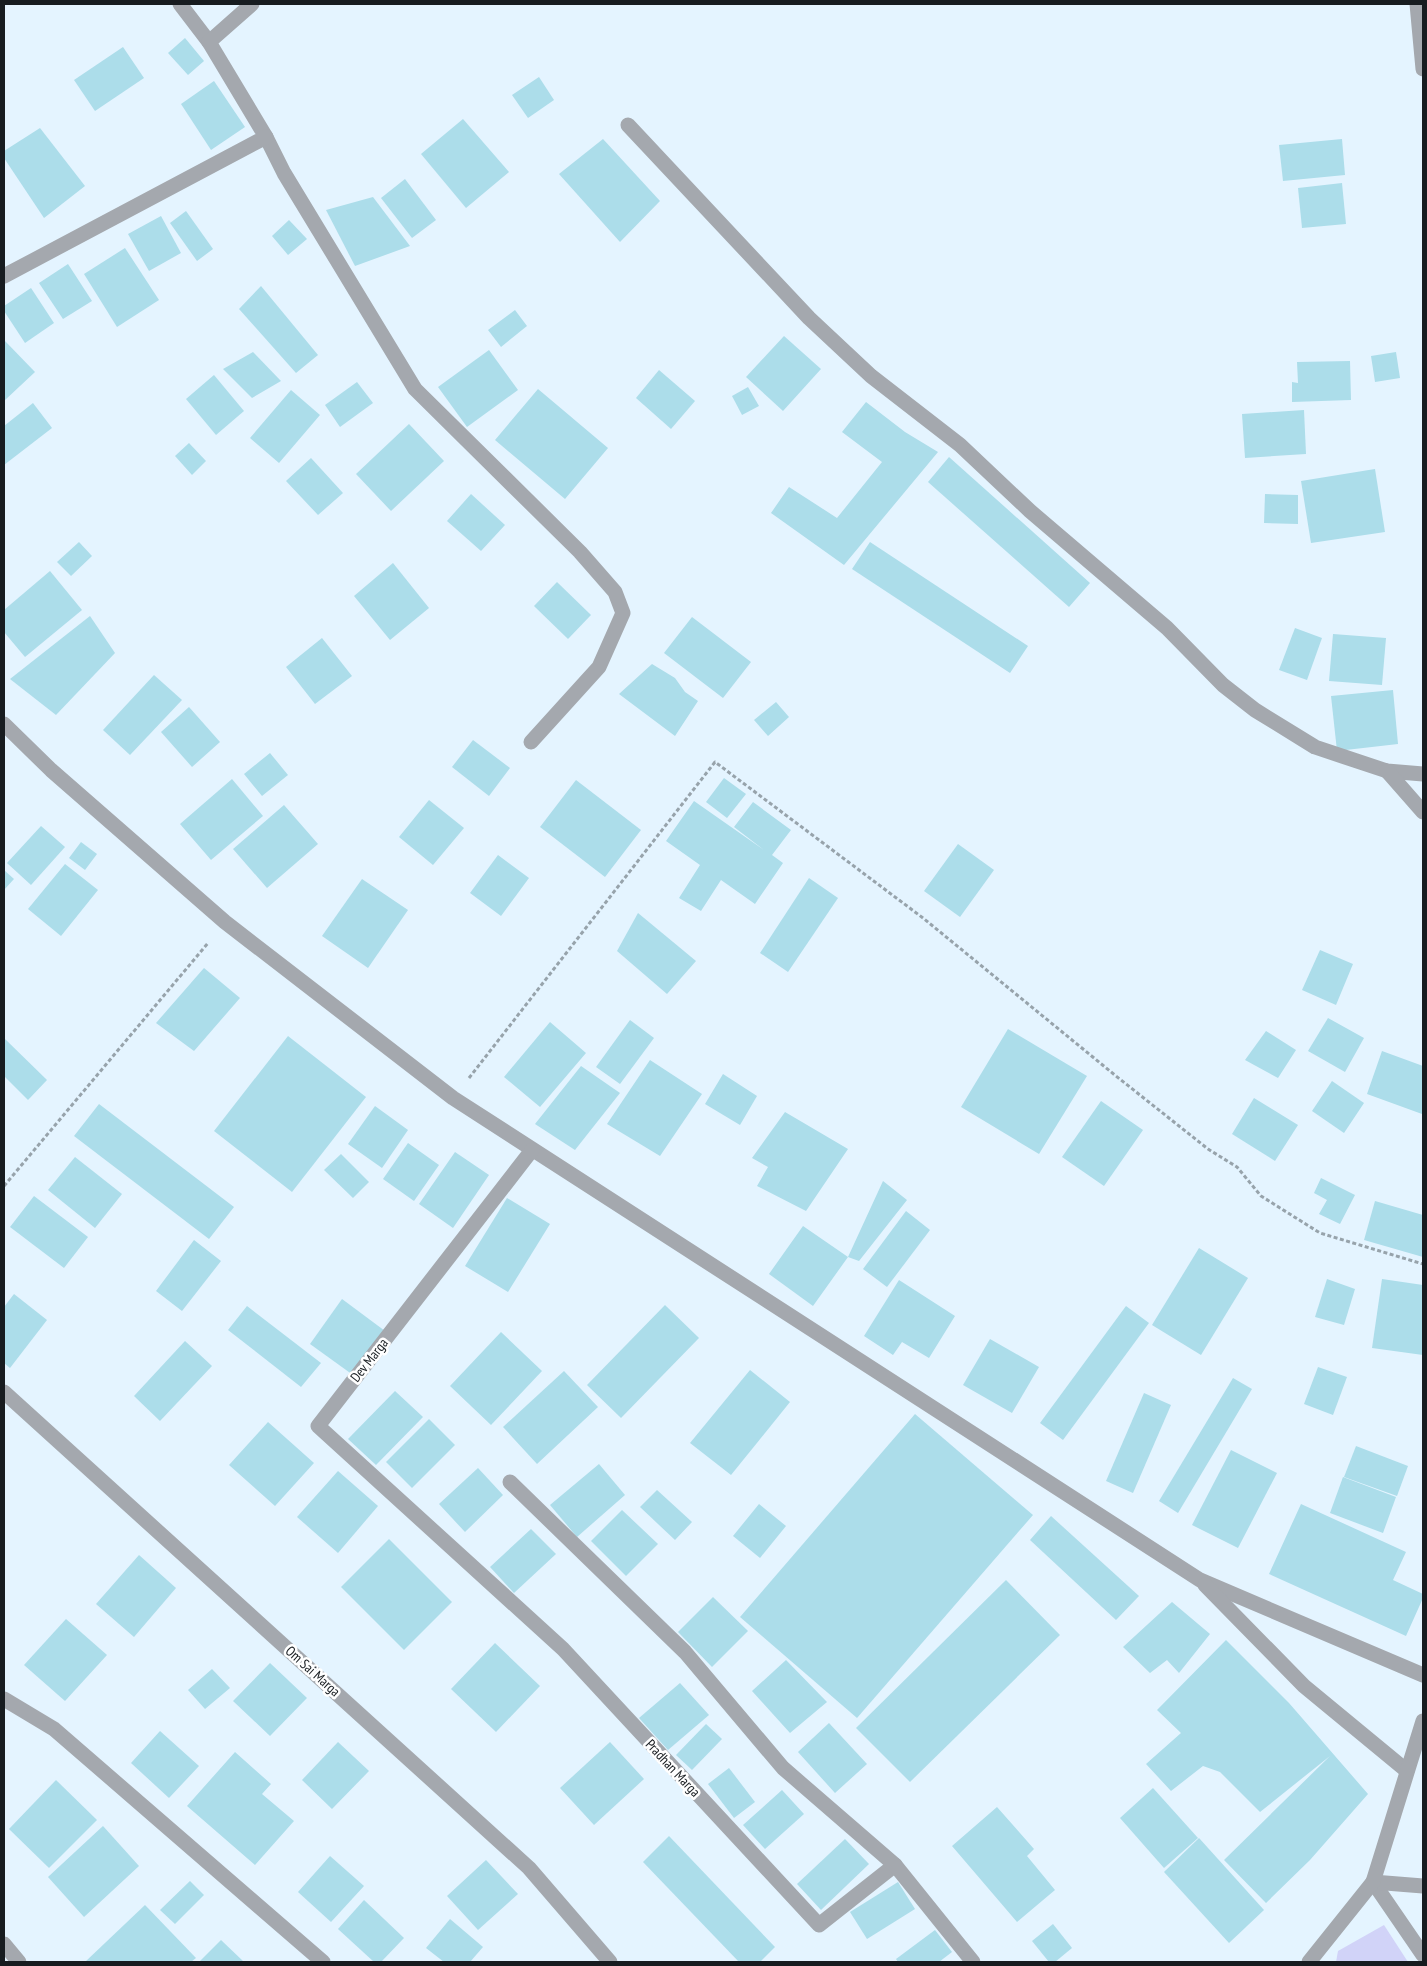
<svg xmlns="http://www.w3.org/2000/svg" width="1427" height="1966" font-family="'PT Sans Narrow',sans-serif">
	<style>
		.green { fill: #d1d3f8 }
		.building { fill: #acddea }
		.lines { fill: none; stroke-linecap: round; stroke-linejoin: round }
		.path { stroke: #97a3ab; stroke-width: 3; stroke-dasharray: 4 2.5; stroke-linecap: butt }
		.street { stroke: #a4a8ae; stroke-width: 15 }
		.labels { text-anchor: middle; dominant-baseline: central; stroke-width: 5; stroke-linejoin: round; paint-order: stroke }
		.street-label { font-size: 14px; fill: #171c20; stroke: #fff }
	</style>
	<rect width="100%" height="100%" fill="#e4f4ff"/>
	<!-- green -->
	<polygon class="green" points="1384,1925 1408,1962 1336,1962 1338,1951"/>
	<!-- building -->
	<g class="building">
		<polygon points="185,38 204,61 188,75 168,53"/>
		<polygon points="123,47 144,78 95,111 74,80"/>
		<polygon points="539,77 554,100 528,118 512,95"/>
		<polygon points="214,81 245,127 211,150 181,104"/>
		<polygon points="463,119 509,172 466,208 421,154"/>
		<polygon points="40,128 85,186 44,218 4,158 4,151"/>
		<polygon points="603,139 660,201 620,242 559,174"/>
		<polygon points="1342,139 1345,175 1283,181 1279,145"/>
		<polygon points="405,179 436,220 412,238 381,198"/>
		<polygon points="1342,183 1346,224 1302,228 1298,188"/>
		<polygon points="373,197 410,246 355,266 326,210"/>
		<polygon points="186,211 213,249 197,261 170,223"/>
		<polygon points="161,216 181,253 149,271 128,234"/>
		<polygon points="289,220 307,239 288,255 272,236"/>
		<polygon points="125,248 159,300 117,327 84,274"/>
		<polygon points="68,264 92,301 63,319 39,283"/>
		<polygon points="261,286 318,355 296,373 239,309"/>
		<polygon points="31,288 54,323 25,343 4,311 4,306"/>
		<polygon points="515,310 527,326 501,347 488,330"/>
		<polygon points="784,336 821,369 783,411 746,377"/>
		<polygon points="4,340 35,372 4,401"/>
		<polygon points="489,350 518,390 467,427 438,387"/>
		<polygon points="253,352 281,381 252,398 223,369"/>
		<polygon points="1396,352 1400,378 1375,382 1371,356"/>
		<polygon points="1350,361 1351,400 1292,402 1292,382 1298,383 1297,362"/>
		<polygon points="659,370 695,401 671,429 636,398"/>
		<polygon points="214,375 244,411 216,435 186,399"/>
		<polygon points="357,382 373,403 340,427 325,405"/>
		<polygon points="748,387 759,406 742,415 732,396"/>
		<polygon points="538,389 608,448 565,499 495,440"/>
		<polygon points="291,390 320,415 279,463 250,438"/>
		<polygon points="866,402 905,432 938,452 844,565 771,513 789,487 837,518 882,462 842,432"/>
		<polygon points="33,403 52,428 4,465 4,426"/>
		<polygon points="1304,410 1306,454 1245,458 1242,414"/>
		<polygon points="409,424 444,461 391,511 356,474"/>
		<polygon points="189,443 206,461 192,475 175,456"/>
		<polygon points="949,457 1090,583 1069,607 928,482"/>
		<polygon points="311,458 343,493 318,515 286,481"/>
		<polygon points="1375,469 1385,532 1311,543 1301,481"/>
		<polygon points="471,494 505,525 481,551 447,521"/>
		<polygon points="1265,494 1298,495 1298,524 1264,523"/>
		<polygon points="79,542 92,556 71,576 57,562"/>
		<polygon points="870,542 1028,646 1010,673 852,569"/>
		<polygon points="393,563 429,608 390,640 354,596"/>
		<polygon points="50,571 82,610 25,657 4,632 4,610"/>
		<polygon points="557,582 591,615 568,639 534,606"/>
		<polygon points="90,616 115,653 56,715 10,679"/>
		<polygon points="692,617 751,662 723,698 664,653"/>
		<polygon points="1295,628 1322,638 1307,680 1279,670"/>
		<polygon points="1333,634 1386,638 1382,685 1329,681"/>
		<polygon points="322,638 352,676 315,704 286,667"/>
		<polygon points="652,664 675,678 685,692 698,701 675,736 619,694"/>
		<polygon points="154,675 182,700 130,755 103,730"/>
		<polygon points="1393,690 1398,744 1337,751 1331,696"/>
		<polygon points="776,702 789,717 768,736 754,720"/>
		<polygon points="189,707 220,742 192,767 161,732"/>
		<polygon points="473,740 510,768 489,796 452,767"/>
		<polygon points="270,753 288,775 262,796 244,774"/>
		<polygon points="724,778 746,794 727,818 706,802"/>
		<polygon points="232,779 263,816 211,860 180,824"/>
		<polygon points="576,780 641,830 605,877 540,827"/>
		<polygon points="429,800 464,828 433,865 399,837"/>
		<polygon points="694,801 764,850 734,827 753,802 791,830 772,855 783,863 755,904 721,880 701,911 679,898 700,865 666,841"/>
		<polygon points="284,805 318,844 267,888 233,849"/>
		<polygon points="41,826 65,847 31,885 7,863"/>
		<polygon points="81,842 97,854 85,870 69,858"/>
		<polygon points="958,844 994,870 960,917 924,891"/>
		<polygon points="498,855 529,878 501,916 470,893"/>
		<polygon points="65,864 98,890 61,936 28,909"/>
		<polygon points="4,870 14,879 4,890"/>
		<polygon points="809,878 838,898 788,972 760,953"/>
		<polygon points="362,879 408,910 368,968 322,936"/>
		<polygon points="638,913 696,961 667,994 617,951"/>
		<polygon points="1320,950 1353,964 1336,1005 1302,990"/>
		<polygon points="204,968 240,998 194,1051 156,1023"/>
		<polygon points="1328,1018 1364,1038 1345,1072 1308,1051"/>
		<polygon points="630,1020 654,1038 620,1084 596,1067"/>
		<polygon points="550,1022 586,1053 540,1107 504,1077"/>
		<polygon points="1008,1029 1087,1076 1039,1154 961,1107"/>
		<polygon points="1266,1031 1296,1050 1278,1078 1245,1060"/>
		<polygon points="288,1036 366,1097 292,1192 214,1131"/>
		<polygon points="4,1038 47,1080 28,1100 4,1076"/>
		<polygon points="1382,1051 1423,1066 1422,1114 1367,1094"/>
		<polygon points="650,1060 702,1094 660,1156 607,1124"/>
		<polygon points="581,1066 620,1093 575,1150 535,1124"/>
		<polygon points="723,1074 757,1096 740,1125 705,1104"/>
		<polygon points="1332,1081 1364,1103 1344,1133 1312,1111"/>
		<polygon points="1254,1098 1298,1125 1275,1161 1232,1134"/>
		<polygon points="1101,1101 1143,1130 1104,1186 1062,1157"/>
		<polygon points="99,1104 234,1207 209,1239 74,1136"/>
		<polygon points="375,1106 408,1130 382,1168 348,1144"/>
		<polygon points="785,1112 848,1149 806,1211 757,1186 768,1167 752,1158"/>
		<polygon points="408,1143 439,1165 414,1201 383,1179"/>
		<polygon points="455,1152 489,1175 453,1228 419,1204"/>
		<polygon points="341,1154 369,1182 353,1198 324,1170"/>
		<polygon points="75,1157 122,1194 95,1228 48,1190"/>
		<polygon points="1321,1178 1355,1195 1340,1224 1319,1214 1327,1200 1314,1193"/>
		<polygon points="883,1181 907,1200 859,1261 848,1257 813,1306 769,1274 803,1226 848,1257"/>
		<polygon points="34,1196 88,1237 64,1268 10,1227"/>
		<polygon points="507,1198 550,1224 508,1292 465,1266"/>
		<polygon points="1375,1201 1423,1215 1423,1257 1364,1240"/>
		<polygon points="906,1211 930,1230 887,1287 863,1269"/>
		<polygon points="194,1240 221,1261 182,1311 156,1291"/>
		<polygon points="1199,1248 1248,1278 1201,1355 1152,1325"/>
		<polygon points="1327,1279 1355,1289 1344,1325 1315,1317"/>
		<polygon points="1382,1279 1423,1285 1423,1355 1372,1348"/>
		<polygon points="899,1280 955,1316 929,1358 902,1342 893,1355 864,1336"/>
		<polygon points="14,1294 47,1320 10,1368 4,1363 4,1307"/>
		<polygon points="342,1299 385,1331 353,1375 310,1344"/>
		<polygon points="665,1305 699,1338 621,1418 587,1385"/>
		<polygon points="247,1306 321,1363 301,1387 228,1330"/>
		<polygon points="1126,1306 1149,1323 1063,1440 1040,1423"/>
		<polygon points="501,1332 542,1371 491,1425 450,1386"/>
		<polygon points="990,1339 1039,1367 1012,1413 963,1385"/>
		<polygon points="185,1341 212,1366 160,1421 134,1396"/>
		<polygon points="1318,1367 1347,1377 1333,1415 1304,1404"/>
		<polygon points="750,1370 790,1402 731,1475 690,1443"/>
		<polygon points="564,1371 598,1407 537,1464 503,1427"/>
		<polygon points="1233,1378 1252,1389 1178,1513 1159,1501"/>
		<polygon points="395,1391 423,1417 376,1465 348,1439"/>
		<polygon points="1144,1393 1171,1405 1133,1493 1106,1481"/>
		<polygon points="915,1414 1033,1515 857,1718 740,1617"/>
		<polygon points="429,1419 455,1445 412,1488 386,1462"/>
		<polygon points="268,1422 314,1463 275,1506 229,1465"/>
		<polygon points="1356,1446 1408,1466 1397,1496 1344,1477"/>
		<polygon points="1231,1450 1277,1473 1238,1548 1192,1525"/>
		<polygon points="599,1464 625,1495 577,1537 550,1505"/>
		<polygon points="478,1468 503,1495 465,1532 439,1504"/>
		<polygon points="338,1471 378,1506 338,1553 297,1517"/>
		<polygon points="1343,1477 1396,1497 1383,1533 1330,1513"/>
		<polygon points="657,1490 692,1522 675,1540 640,1507"/>
		<polygon points="759,1504 786,1526 760,1558 733,1536"/>
		<polygon points="1301,1504 1406,1552 1393,1580 1423,1594 1423,1598 1406,1636 1269,1574"/>
		<polygon points="622,1510 658,1544 626,1576 591,1541"/>
		<polygon points="1051,1516 1139,1596 1116,1620 1030,1540"/>
		<polygon points="531,1529 556,1554 514,1593 490,1567"/>
		<polygon points="389,1539 452,1602 404,1650 341,1587"/>
		<polygon points="139,1555 176,1588 134,1637 96,1604"/>
		<polygon points="1006,1580 1060,1635 910,1782 856,1728"/>
		<polygon points="713,1597 748,1631 712,1667 678,1632"/>
		<polygon points="1172,1602 1210,1634 1179,1673 1167,1660 1150,1673 1123,1647"/>
		<polygon points="66,1619 107,1655 65,1701 24,1665"/>
		<polygon points="1226,1640 1289,1703 1368,1794 1310,1860 1266,1903 1224,1860 1330,1756 1260,1812 1220,1772 1203,1766 1171,1791 1146,1764 1181,1733 1157,1710"/>
		<polygon points="495,1643 540,1686 496,1732 451,1689"/>
		<polygon points="786,1660 827,1702 790,1733 752,1691"/>
		<polygon points="270,1663 307,1698 270,1736 233,1701"/>
		<polygon points="212,1669 230,1688 205,1709 188,1690"/>
		<polygon points="680,1683 709,1715 668,1750 639,1718"/>
		<polygon points="829,1723 867,1764 835,1793 798,1752"/>
		<polygon points="706,1724 722,1739 692,1770 676,1755"/>
		<polygon points="160,1731 199,1766 169,1798 131,1763"/>
		<polygon points="338,1742 369,1771 332,1809 302,1780"/>
		<polygon points="610,1742 644,1779 594,1825 560,1788"/>
		<polygon points="235,1752 271,1784 262,1794 294,1821 255,1865 187,1806"/>
		<polygon points="729,1768 755,1802 734,1818 708,1784"/>
		<polygon points="56,1780 97,1820 49,1868 9,1829"/>
		<polygon points="1153,1788 1198,1838 1164,1868 1120,1818"/>
		<polygon points="782,1790 804,1814 765,1849 743,1825"/>
		<polygon points="997,1807 1034,1849 1027,1856 1055,1890 1017,1922 952,1846"/>
		<polygon points="103,1826 139,1866 84,1917 48,1877"/>
		<polygon points="669,1836 775,1947 760,1962 739,1962 643,1862"/>
		<polygon points="1199,1838 1264,1910 1229,1943 1164,1872"/>
		<polygon points="845,1839 869,1864 821,1910 797,1884"/>
		<polygon points="330,1856 364,1886 331,1922 298,1892"/>
		<polygon points="486,1860 518,1894 478,1930 447,1896"/>
		<polygon points="190,1881 204,1895 175,1924 160,1910"/>
		<polygon points="898,1882 915,1909 867,1939 850,1912"/>
		<polygon points="364,1900 404,1938 381,1962 374,1962 338,1929"/>
		<polygon points="145,1905 196,1958 191,1962 85,1962"/>
		<polygon points="450,1919 483,1947 470,1962 444,1962 426,1948"/>
		<polygon points="1053,1924 1072,1948 1055,1962 1049,1962 1032,1941"/>
		<polygon points="935,1930 952,1952 939,1962 898,1962 896,1959"/>
		<polygon points="221,1940 244,1962 199,1962"/>
	</g>
	<g class="lines">
		<!-- path -->
		<g class="path">
			<polyline points="469,1078 715,762 923,918 1116,1076 1208,1149 1237,1167 1261,1196 1320,1233 1423,1264"/>
			<polyline points="4,1186 208,943"/>
		</g>
		<!-- street -->
		<g class="street">
			<polyline points="180,4 209,42"/>
			<polyline points="252,4 209,42 266,137 284,173 415,389 580,552 615,592 623,613 599,667 531,742"/>
			<polyline points="1417,4 1423,69"/>
			<polyline points="628,125 809,318 871,376 960,445 1030,511 1167,628 1223,685 1255,710 1315,747 1387,771 1423,774"/>
			<polyline points="4,276 266,137"/>
			<polyline points="4,724 51,770 225,922 453,1098 1200,1580 1423,1675"/>
			<polyline points="1387,771 1423,812"/>
			<polyline points="532,1150 318,1426 563,1649 819,1925 895,1865"/>
			<polyline points="4,1392 529,1868 610,1962"/>
			<polyline points="510,1482 685,1652 783,1768 895,1865 973,1962"/>
			<polyline points="1205,1585 1304,1686 1407,1771"/>
			<polyline points="4,1699 54,1729 323,1962"/>
			<polyline points="1373,1882 1423,1955"/>
			<polyline points="1373,1882 1423,1886"/>
			<polyline points="4,1944 19,1962"/>
			<polyline points="1309,1962 1373,1882 1423,1721"/>
		</g>
	</g>
	<g class="labels">
		<!-- street labels -->
		<g class="street-label">
			<text transform="translate(369 1360) rotate(-52)">Dev Marga</text>
			<text transform="translate(313 1671) rotate(42)">Om Sai Marga</text>
			<text transform="translate(673 1768) rotate(47)">Pradhan Marga</text>
		</g>
	</g>
	<!-- border -->
	<rect width="1427" height="1966" fill="none" stroke="#171c20" stroke-width="10"/>
</svg>
